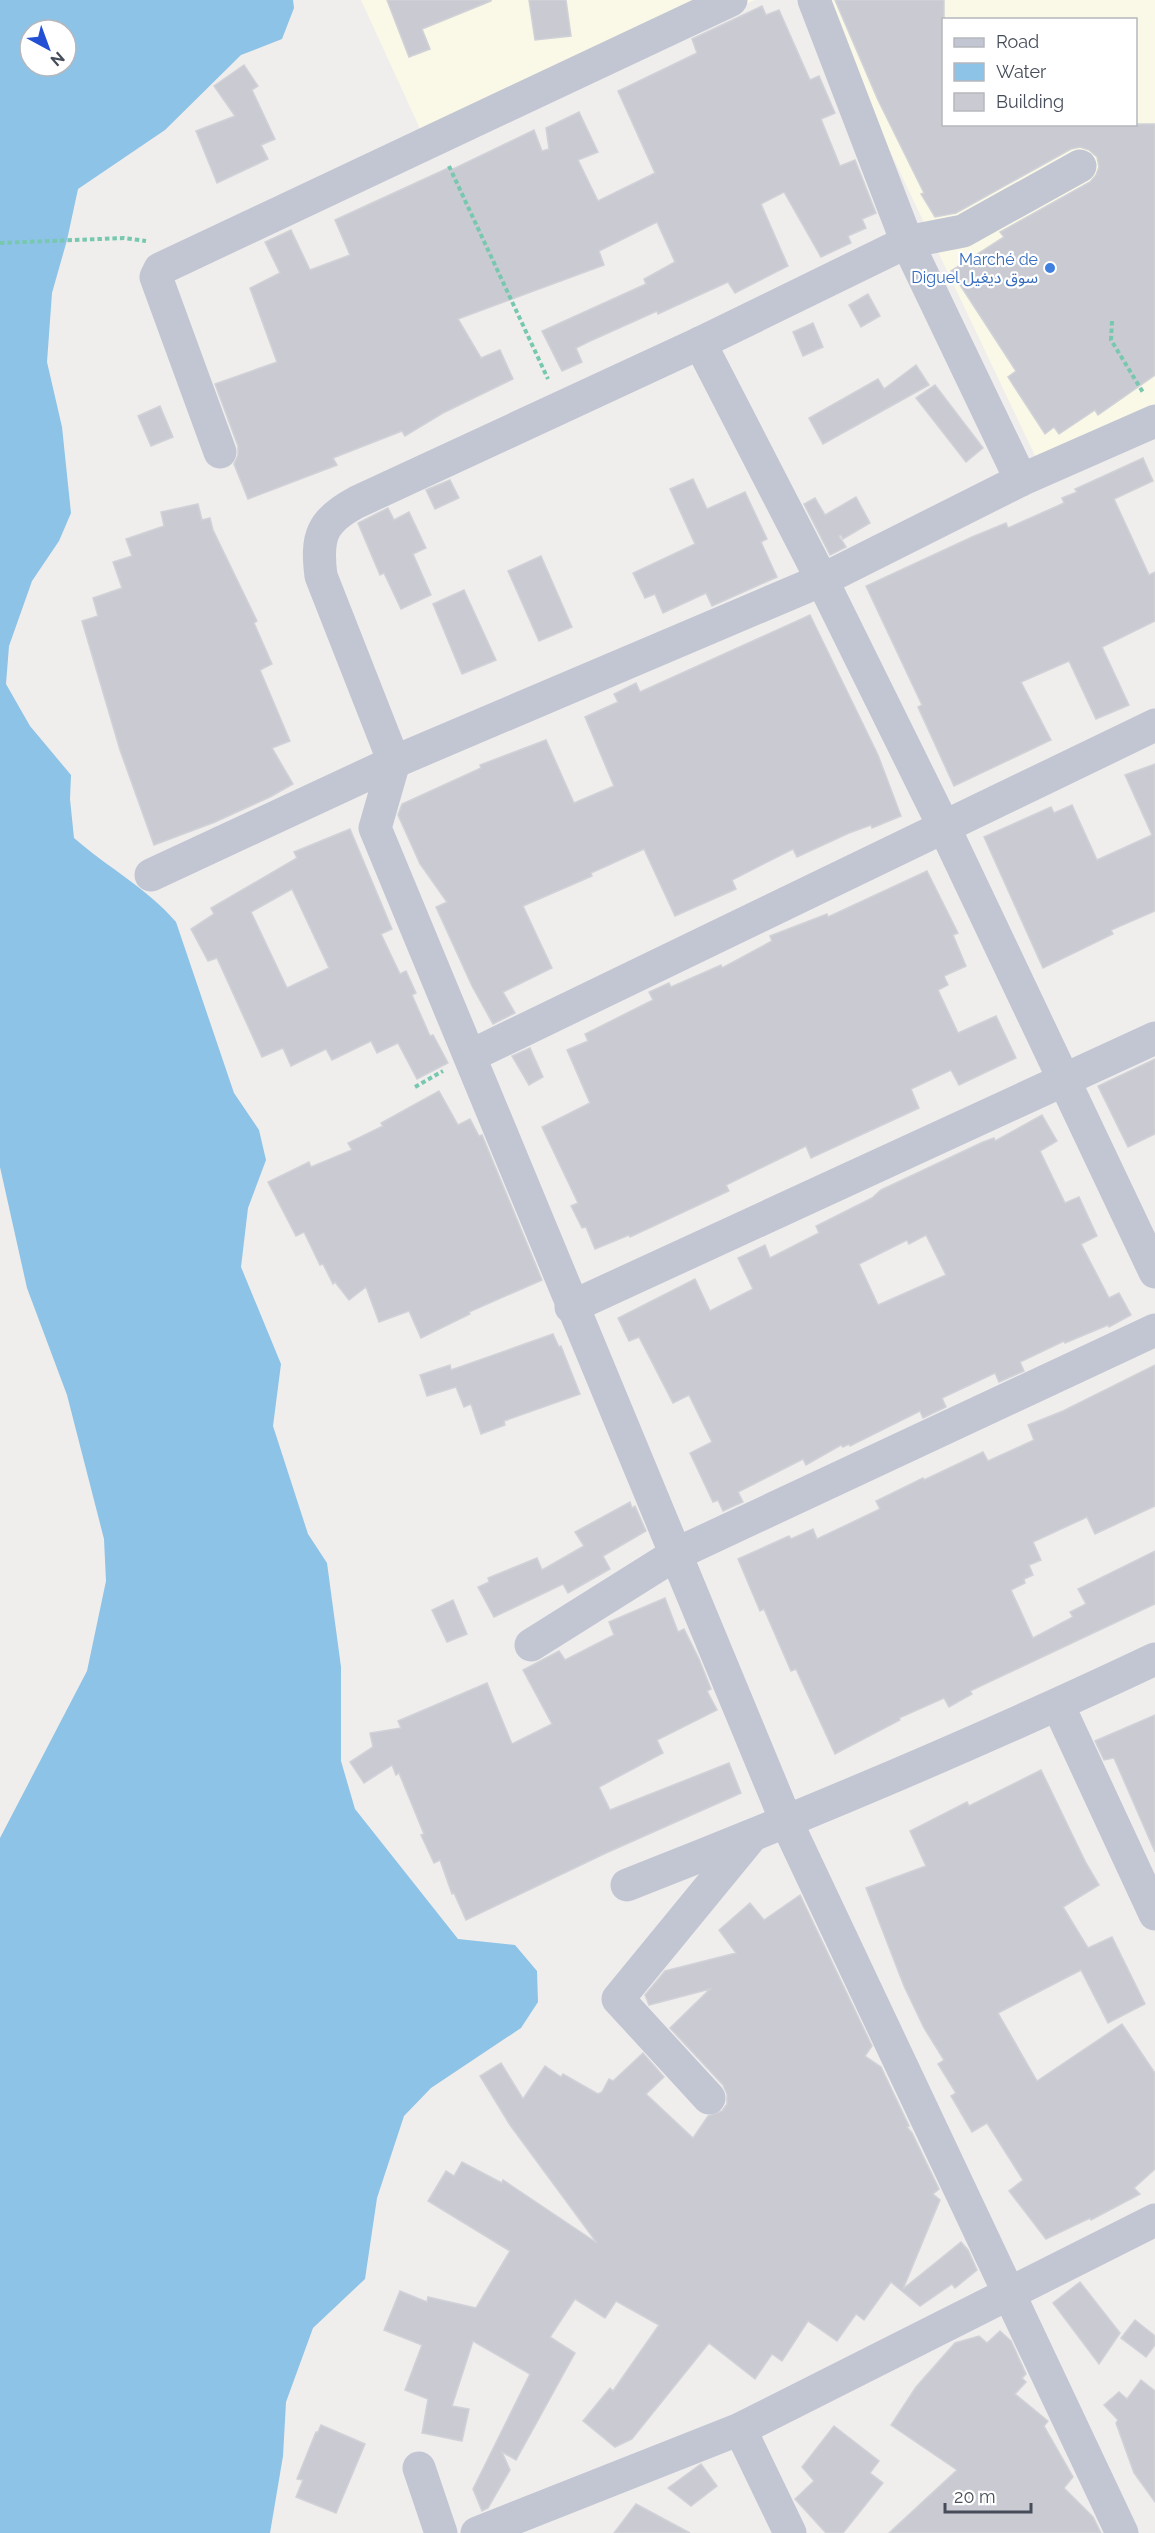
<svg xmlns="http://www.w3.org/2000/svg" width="1155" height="2533" font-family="Raleway,'Noto Sans Arabic',sans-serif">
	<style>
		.commercial { fill: #faf8e6; fill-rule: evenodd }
		.water { fill: #8cc3e6; fill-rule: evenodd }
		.building { fill: #cacbd2; stroke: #d1d2d8; stroke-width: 1.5; fill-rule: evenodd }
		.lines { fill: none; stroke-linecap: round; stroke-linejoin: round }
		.path { stroke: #77c8af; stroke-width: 4; stroke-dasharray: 4.5 3; stroke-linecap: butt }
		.minor { stroke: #c1c6d2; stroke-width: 33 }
		.shop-dot { fill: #3f7fe0; stroke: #fff; stroke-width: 2 }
		.labels { text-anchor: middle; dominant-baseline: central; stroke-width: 4.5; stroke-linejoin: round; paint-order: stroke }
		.shop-label { font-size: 16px; fill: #366cbe; stroke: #fff; text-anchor: end }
	</style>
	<rect width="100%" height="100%" fill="#f0eded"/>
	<!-- commercial -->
	<g class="commercial">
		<polygon points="361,0 755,0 427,144"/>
		<path d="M818,0H1155V412L1039,464ZM944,20H1136V124H944Z"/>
	</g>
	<!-- water -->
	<path class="water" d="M0,0H293L294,8L282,39L241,55L165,130L78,189L67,240L52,293L47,362L62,427L71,513L59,541L32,581L9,646L6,684L30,726L71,775L70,799L74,838C107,867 148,889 176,922L234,1093L259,1130L266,1160L248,1208L241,1267L281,1364L273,1426L308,1534L327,1563L341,1667V1761L355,1809L458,1939L515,1945L537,1971L538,2002L521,2028L431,2088L404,2116L377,2198L365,2279L313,2328L286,2402L283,2456L270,2533H0V1838L87,1671L106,1581L104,1539L67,1395L27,1288L0,1167ZM30,30H66V66H30Z"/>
	<!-- building -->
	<g class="building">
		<polygon points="387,0 491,0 491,1 422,29 430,49 409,57"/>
		<polygon points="529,0 566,0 571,36 535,40"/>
		<polygon points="835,0 944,0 944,124 1155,124 1155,375 1098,415 1095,410 1059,434 1054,427 1045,434 1008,377 1016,371 951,271 1004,237 1000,232 1090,182 1096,175 1099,167 1097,157 1089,150 1080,147 1071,149 956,213 935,217 921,194 924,193 878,100"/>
		<polygon points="762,6 766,15 779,10 810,80 819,76 835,113 821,119 840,166 855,160 876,213 862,219 866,228 848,236 851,243 821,257 784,192 761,204 788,266 735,293 728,282 658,314 657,311 588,342 576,348 582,362 562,371 542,331 646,284 644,279 675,262 657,222 599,251 604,265 458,319 481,358 500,350 513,379 443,413 405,436 402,431 333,458 337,465 248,499 234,464 238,455 238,446 215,384 277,362 250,288 280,273 265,242 291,230 310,270 350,255 335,220 448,168 449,171 534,130 542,151 549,149 546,128 579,112 598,152 578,160 598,201 655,173 618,91 697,53 692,39"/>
		<polygon points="244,65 258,86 252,90 275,139 261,145 268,159 217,183 196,131 235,116 214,86"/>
		<polygon points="868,294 880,316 861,327 849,305"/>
		<polygon points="813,323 823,347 803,356 793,332"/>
		<polygon points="916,365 929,385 823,444 809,418 878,379 884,389"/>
		<polygon points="935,385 983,448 966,462 916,398"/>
		<polygon points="160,406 173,437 151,446 138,416"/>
		<polygon points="1143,458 1153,481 1114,499 1149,575 1155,572 1155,621 1102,647 1129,705 1096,719 1069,661 1021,682 1051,740 954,786 918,707 922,705 866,586 972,537 1006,523 1008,528 1064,503 1062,498 1077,492 1075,489"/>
		<polygon points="693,479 707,509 745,492 767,539 761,542 777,577 712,606 706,593 663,613 655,594 645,598 633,573 695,544 670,489"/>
		<polygon points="450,480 459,498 435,509 426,490"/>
		<polygon points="856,497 870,523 843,539 841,535 839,536 846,547 830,555 804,504 815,498 825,515"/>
		<polygon points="198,504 202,520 210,518 213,530 257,621 254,623 272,664 260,670 290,741 272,748 293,784 270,797 215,822 154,845 120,750 82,621 98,616 93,598 122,588 113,562 132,556 126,539 164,526 161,512"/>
		<polygon points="388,508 394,520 409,512 426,548 413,554 431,595 401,609 384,573 380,575 358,523"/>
		<polygon points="541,556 572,627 539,641 508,571"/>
		<polygon points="464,590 496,660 462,674 433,604"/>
		<polygon points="810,615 878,755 901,816 872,828 871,825 849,833 797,857 793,849 732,880 736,889 675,916 644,849 591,873 592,876 523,906 552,968 503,992 515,1013 493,1024 472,986 436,907 447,902 420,864 398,815 402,804 481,768 480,765 546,740 574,803 614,786 585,717 618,702 614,694 636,683 640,692"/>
		<polygon points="1155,764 1155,911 1111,930 1113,934 1043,968 984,837 1051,807 1054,813 1072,805 1097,860 1152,835 1125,775"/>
		<path d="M350,829L392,929L381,934L400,974L406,971L416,993L412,995L430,1036L433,1035L448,1063L417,1079L398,1043L377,1053L371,1041L332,1060L326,1049L291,1066L283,1048L262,1057L217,958L208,961L191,929L214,914L211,908L297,858L294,852ZM292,889L329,968L287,988L251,912Z"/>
		<polygon points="927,871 958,933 953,935 966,966 944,976 948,985 938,990 958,1033 996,1016 1016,1058 959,1085 951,1070 911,1089 919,1108 811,1158 806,1146 726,1185 729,1191 630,1237 629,1235 595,1249 586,1227 582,1228 571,1206 578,1203 542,1127 590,1103 567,1050 588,1041 585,1034 653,1000 649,992 669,983 671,987 721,965 722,968 772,941 770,936 827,914 828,917"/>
		<polygon points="530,1048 543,1077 529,1085 512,1056"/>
		<polygon points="1155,1059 1155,1134 1128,1147 1098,1086"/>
		<polygon points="439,1091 458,1125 470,1119 479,1136 482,1135 542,1280 469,1312 470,1314 421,1338 409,1311 379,1322 366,1287 349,1300 335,1282 333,1284 323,1264 320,1265 304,1232 296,1236 268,1182 309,1162 311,1167 352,1150 348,1143 383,1126 381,1123"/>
		<path d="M1042,1115L1057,1141L1040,1151L1065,1203L1079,1197L1097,1236L1081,1244L1109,1298L1119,1293L1131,1315L1109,1327L1108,1325L1065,1343L1064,1341L1020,1362L1024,1371L999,1382L995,1373L942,1398L946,1407L923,1418L920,1411L850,1446L849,1444L843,1447L841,1445L806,1465L803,1459L738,1492L743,1502L723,1511L718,1500L713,1502L690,1453L712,1442L689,1395L673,1403L639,1337L629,1341L618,1318L695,1279L710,1311L753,1289L738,1258L765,1245L770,1258L819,1233L816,1226L872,1198L881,1190L983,1142L994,1138L995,1141ZM926,1235L946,1275L878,1305L859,1264L907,1240L909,1244Z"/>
		<polygon points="553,1334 559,1347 561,1346 580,1394 504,1421 505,1425 481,1434 471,1404 464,1407 456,1387 427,1396 420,1375 450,1365 451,1370"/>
		<polygon points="1155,1365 1155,1506 1095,1534 1087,1517 1033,1542 1041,1560 1029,1565 1033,1575 1024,1579 1025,1583 1011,1590 1033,1638 1073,1617 1070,1612 1086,1604 1078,1589 1155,1551 1155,1604 970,1691 972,1694 949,1707 944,1698 899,1718 900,1720 835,1754 796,1669 791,1671 764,1609 760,1611 738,1559 789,1536 791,1539 813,1529 817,1539 880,1509 876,1501 923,1478 924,1480 983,1452 988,1461 1034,1440 1028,1425 1063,1411"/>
		<polygon points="630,1502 632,1508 635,1506 646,1531 603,1556 610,1569 568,1593 563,1584 494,1617 478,1587 489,1582 488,1578 537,1558 542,1570 584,1546 575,1532"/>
		<polygon points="665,1598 678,1632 684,1629 699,1659 711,1689 707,1691 717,1710 657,1740 663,1753 599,1787 610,1810 729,1763 741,1793 606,1853 466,1920 454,1893 452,1894 440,1860 434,1863 421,1835 424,1834 399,1773 396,1775 392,1765 364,1783 350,1762 373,1747 370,1733 401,1728 398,1721 487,1683 512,1744 552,1724 523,1670 559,1651 565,1660 614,1635 609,1622"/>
		<polygon points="453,1600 467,1634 447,1642 432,1610"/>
		<polygon points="1155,1715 1155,1852 1114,1758 1104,1760 1095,1741"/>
		<polygon points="1041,1770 1086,1863 1099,1885 1063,1907 1088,1948 1112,1937 1145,2004 1108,2023 1081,1970 998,2013 1037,2081 1122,2024 1155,2073 1155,2169 1134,2188 1140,2194 1091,2220 1090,2218 1046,2239 1009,2191 1023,2180 987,2123 972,2132 951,2096 956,2093 938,2064 944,2060 924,2028 904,1986 866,1888 926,1866 910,1831 967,1802 969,1806"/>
		<polygon points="800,1895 872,2046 865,2056 881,2067 909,2126 907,2127 912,2133 939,2189 933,2194 940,2200 903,2289 961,2242 968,2250 977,2270 955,2288 952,2284 920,2306 891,2282 864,2320 856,2314 837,2341 808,2321 782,2361 772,2354 755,2379 709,2343 632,2439 615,2447 583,2421 610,2388 613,2391 659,2325 616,2301 605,2318 575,2299 550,2337 575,2353 516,2460 502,2452 510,2470 488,2508 482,2511 473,2489 530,2374 473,2341 452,2406 469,2409 462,2441 422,2433 428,2399 405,2390 422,2345 384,2330 400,2291 427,2302 428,2297 476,2308 510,2251 428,2201 446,2171 454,2176 462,2162 502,2183 503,2180 597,2243 510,2125 480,2076 501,2063 523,2099 545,2066 561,2077 563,2074 598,2094 602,2092 609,2079 613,2081 643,2053 664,2077 646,2094 693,2138 708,2116 722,2111 727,2104 727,2094 723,2085 670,2028 710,1989 649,2005 645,1995 665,1971 736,1953 719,1930 750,1903 764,1920"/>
		<polygon points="1080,2282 1120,2333 1099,2364 1053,2303"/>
		<polygon points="1135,2320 1155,2336 1155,2345 1146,2357 1121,2338"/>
		<polygon points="1000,2331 1011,2341 1026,2374 1022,2378 1026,2382 1015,2394 1048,2421 1044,2426 1073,2477 1064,2488 1093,2517 1101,2533 889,2533 957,2470 891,2425 916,2387 955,2343 979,2336 987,2343"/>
		<polygon points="1141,2380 1155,2391 1155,2502 1134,2473 1116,2423 1118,2420 1104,2405 1119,2392 1127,2399"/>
		<polygon points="321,2425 365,2444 336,2513 296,2497 303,2480 297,2479 316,2432 318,2432"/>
		<polygon points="834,2426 879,2461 870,2473 883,2483 843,2533 826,2533 795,2499 814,2481 802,2467"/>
		<polygon points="701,2464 717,2486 691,2506 668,2488"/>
		<polygon points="636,2504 690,2533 614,2533"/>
	</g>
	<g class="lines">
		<!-- path -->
		<g class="path">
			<polyline points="449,166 548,379"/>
			<polyline points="0,243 124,238 146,241"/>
			<polyline points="1112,321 1111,340 1144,394"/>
			<polyline points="415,1087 443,1071"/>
		</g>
		<!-- minor -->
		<g class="minor">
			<polyline points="814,0 907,242 1021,480"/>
			<path d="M1080,166L963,231L907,242L700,343L357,502C321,521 316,537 321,576L394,762L375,828L787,1823L1122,2533"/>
			<polyline points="700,343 822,580 944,827 1155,1272"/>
			<polyline points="220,452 156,277 160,269 731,0"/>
			<polyline points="151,875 394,762 822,580 1021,480 1155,421"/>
			<polyline points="470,1056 1155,725"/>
			<polyline points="571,1307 1155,1038"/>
			<polyline points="531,1645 676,1554 1155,1330"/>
			<polyline points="1058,1705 1155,1914"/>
			<path d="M627,1885C806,1815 982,1741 1155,1659"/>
			<polyline points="709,2098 618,1999 750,1838"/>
			<polyline points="740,2429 790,2533"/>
			<polyline points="419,2468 441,2533"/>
			<polyline points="477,2533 740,2429 1155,2220"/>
		</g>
	</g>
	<!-- markers -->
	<circle class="shop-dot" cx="1050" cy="268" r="6"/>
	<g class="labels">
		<!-- shop labels -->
		<g class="shop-label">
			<text x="1038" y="259">Marché de<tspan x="1038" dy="18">Diguel سوق ديغيل</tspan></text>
		</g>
	</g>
	<!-- legend -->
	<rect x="942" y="18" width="195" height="108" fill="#ffffff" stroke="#b5b8bd" stroke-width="1.5"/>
	<rect x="954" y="38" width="30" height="9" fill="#c1c6d2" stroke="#b5b8bd" stroke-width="1.5"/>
	<text x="996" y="48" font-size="18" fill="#464d59">Road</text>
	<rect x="954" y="63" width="30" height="18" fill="#8cc3e6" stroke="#b5b8bd" stroke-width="1.5"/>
	<text x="996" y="78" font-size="18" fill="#464d59">Water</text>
	<rect x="954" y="93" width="30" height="18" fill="#cacbd2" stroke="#b5b8bd" stroke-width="1.5"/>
	<text x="996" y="108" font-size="18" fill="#464d59">Building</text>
	<!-- north arrow -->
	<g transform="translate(48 48) rotate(139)"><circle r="28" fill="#ffffff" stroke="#b5b8bd" stroke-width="1.5"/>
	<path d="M0-4.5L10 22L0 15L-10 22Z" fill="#224fd4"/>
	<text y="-9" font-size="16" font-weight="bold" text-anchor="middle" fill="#464d59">N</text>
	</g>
	<!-- scale -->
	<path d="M945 2503v9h86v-9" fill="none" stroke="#464d59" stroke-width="3"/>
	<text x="954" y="2503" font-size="18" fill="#464d59" stroke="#ffffff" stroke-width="4.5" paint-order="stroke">20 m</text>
</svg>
